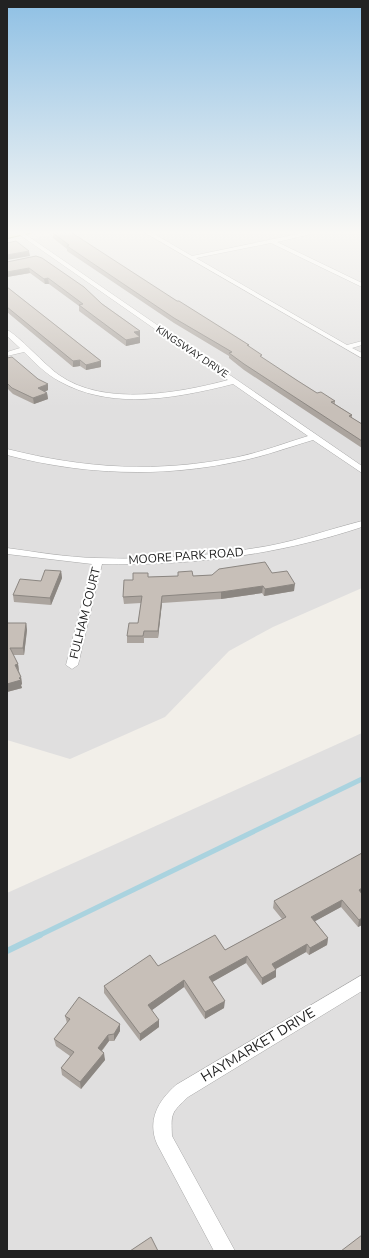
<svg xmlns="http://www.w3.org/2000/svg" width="369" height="1258" font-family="'Nunito Sans',sans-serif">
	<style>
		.residential { fill: #e0dfdf }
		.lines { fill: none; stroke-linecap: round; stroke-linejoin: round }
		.stream-far1 { stroke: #aad3df; stroke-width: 5 }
		.stream { stroke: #aad3df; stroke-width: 6 }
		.street-casing { stroke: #a9a9a9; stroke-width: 1 }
		.secondary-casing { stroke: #707d05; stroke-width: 2 }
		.street { fill: #fff; fill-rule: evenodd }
		.secondary { fill: #f7fabf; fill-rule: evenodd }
		.wall { fill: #aba49e }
		.shaded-wall { fill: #8b8681 }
		.building { fill: #c7bfb8; stroke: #8b8681 }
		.labels { text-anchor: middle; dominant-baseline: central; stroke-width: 4; stroke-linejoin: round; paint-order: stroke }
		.far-street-label { font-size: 10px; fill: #222; stroke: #fff }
		.street-label { font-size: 12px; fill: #222; stroke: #fff }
		.near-street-label { font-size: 14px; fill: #222; stroke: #fff }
	</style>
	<rect width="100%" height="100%" fill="#f2efe9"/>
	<!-- residential -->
	<g class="residential">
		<polygon points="72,231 362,231 362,588 273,627 229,651 165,717 70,759 7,740 7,243"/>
		<polygon points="362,733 362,1251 7,1251 7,893"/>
	</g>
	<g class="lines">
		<!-- stream-far1 -->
		<polyline class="stream-far1" points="38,936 362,779"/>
		<!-- stream -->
		<polyline class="stream" points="7,951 40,935"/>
		<!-- street casing -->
		<g class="street-casing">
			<g id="street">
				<polygon points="142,231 149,231 192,256 312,231 324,231 277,242 362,283 362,287 271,243 196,258 347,345 362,341 362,345 352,348 362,353 362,358"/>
				<path d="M22,232L362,466V473L313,440C289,447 265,456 240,461C163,478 83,475 7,455V449C87,469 157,473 238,457C262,452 285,443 308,436L233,384C177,398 112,411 59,381C46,374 34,362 24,352L7,356V352L20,348L7,336V330C17,334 46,366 59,375C104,407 179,393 228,380L20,235Z"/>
				<path d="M362,521V527C278,555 191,566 102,564L78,665L72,669L66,665L92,564L7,554V548C36,552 65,557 95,558C152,560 211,556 268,546C300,540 330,529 362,521Z"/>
				<path d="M362,975V991L188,1097C171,1113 171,1113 172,1136L235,1251H214L157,1144C147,1120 158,1101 176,1085Z"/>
			</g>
		</g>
		<!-- secondary casing -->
		<g class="secondary-casing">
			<polygon id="secondary" points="19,231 38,231 7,238 7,234"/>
		</g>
		<!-- street -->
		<use href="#street" class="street"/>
		<!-- secondary -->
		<use href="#secondary" class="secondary"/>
	</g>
	<!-- wall -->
	<g class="wall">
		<polygon points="53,233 177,301 249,345 249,347 262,358 317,393 335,401 335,404 352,415 352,418 362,424 362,448 244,370 229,358 229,356 174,323 67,251 67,249 53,238"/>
		<polygon points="36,256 140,331 140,343 126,346 79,311 79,306 49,284 45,284 30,273 7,277 7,262"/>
		<polygon points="7,287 101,361 101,367 86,370 80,366 73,367 7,312"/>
		<polygon points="7,358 48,390 45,392 47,393 48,399 34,404 13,394 7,388"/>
		<polygon points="61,571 62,578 51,605 14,602 13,595"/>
		<polygon points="178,572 193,576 272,573 294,591 264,596 262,593 221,599 162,603 158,638 144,638 144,643 127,643 127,636 138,623 141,603 124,604 123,597 148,577 178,576"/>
		<polygon points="7,623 26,623 27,630 24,655 13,655 18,664 19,671 21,677 22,684 21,685 22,688 7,692"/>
		<polygon points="362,853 362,925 358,927 341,907 315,921 328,938 327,945 309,955 306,952 276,969 276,977 262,985 246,963 212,982 224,1008 205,1019 184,987 152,1010 159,1027 140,1041 104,993 104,986 158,966 225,950 282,919 273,908 274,901"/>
		<polygon points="65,1016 120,1031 114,1041 109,1041 102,1051 105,1060 81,1089 62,1075 61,1068 70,1056 56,1046 54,1039 67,1023"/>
	</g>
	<!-- shaded-wall -->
	<g class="shaded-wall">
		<polygon points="29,251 30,256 7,260 7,255"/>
		<polygon points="29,268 30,273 7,277 7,272"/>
		<polygon points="48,278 49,284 45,284 44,279"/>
		<polygon points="140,331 140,337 134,332"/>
		<polygon points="140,337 140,343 126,346 126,340"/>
		<polygon points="80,360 80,366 73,367 73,361"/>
		<polygon points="101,361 101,367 86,370 86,365"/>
		<polygon points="48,384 48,390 39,394 38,388"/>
		<polygon points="47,393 48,399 34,404 33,398"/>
		<polygon points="61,571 62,578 51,605 50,598"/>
		<polygon points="295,584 294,591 264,596 265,589"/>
		<polygon points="263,586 262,593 221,599 221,592"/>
		<polygon points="162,596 162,603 158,638 158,631"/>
		<polygon points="26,623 27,630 24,655 23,648"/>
		<polygon points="18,664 19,671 15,665"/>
		<polygon points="21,677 22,684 21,685 22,688 7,692 7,684"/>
		<polygon points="362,888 362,895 359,890"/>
		<polygon points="342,900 341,907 310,924 311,917"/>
		<polygon points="362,918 362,925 358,927 359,920"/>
		<polygon points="328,938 327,945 309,955 310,948"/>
		<polygon points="307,944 306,952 272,971 272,964"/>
		<polygon points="247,956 246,963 209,984 209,977"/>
		<polygon points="276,970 276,977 262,985 262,978"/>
		<polygon points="184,980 184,987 148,1013 148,1005"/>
		<polygon points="225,1001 224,1008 205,1019 205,1012"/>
		<polygon points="159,1020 159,1027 140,1041 140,1034"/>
		<polygon points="120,1024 120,1031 114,1041 114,1034"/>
		<polygon points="108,1035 109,1041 98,1055 98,1048"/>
		<polygon points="104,1053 105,1060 81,1089 80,1082"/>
	</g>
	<!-- building -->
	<g class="building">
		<polygon points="61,231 69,231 177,301 179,301 249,345 247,345 262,355 260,356 298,381 317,393 321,392 335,401 331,402 352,415 349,416 362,424 362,441 244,364 229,353 232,352 174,318 67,246 69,245 53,233"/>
		<polygon points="16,241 29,251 7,255 7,243"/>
		<polygon points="36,256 42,258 84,287 102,304 140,331 134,332 140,337 126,340 79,305 83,304 48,278 44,279 29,268 7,272 7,262"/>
		<polygon points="7,287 101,361 86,365 80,360 73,361 7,307"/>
		<polygon points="12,357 38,379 48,384 38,388 47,393 33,398 12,388 7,383 7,358"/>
		<polygon points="265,562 272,573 287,571 295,584 265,589 263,586 221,592 162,596 158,631 144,631 143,636 127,636 129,623 138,623 142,596 123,597 124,580 133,580 133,573 148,573 148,577 178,576 178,572 192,571 193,576 212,575 219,569"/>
		<polygon points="45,570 61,571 50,598 13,595 20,579 41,581"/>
		<polygon points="7,623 26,623 23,648 10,648 18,664 15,665 21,677 19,678 21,680 7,684"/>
		<polygon points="362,853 362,888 359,890 362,894 362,918 359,920 342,900 311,917 328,938 310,948 307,944 272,964 276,970 262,978 247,956 209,977 225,1001 205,1012 184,980 148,1005 159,1020 140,1034 104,986 150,955 158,966 215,935 225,950 286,917 274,901"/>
		<polygon points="79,997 120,1024 114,1034 108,1035 98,1048 104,1053 80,1082 61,1068 74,1052 54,1039 70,1019 65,1016"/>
		<polygon points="362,1235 362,1251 341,1251"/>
		<polygon points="151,1237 158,1251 130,1251"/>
	</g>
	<!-- sky -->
	<linearGradient id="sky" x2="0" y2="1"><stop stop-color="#8fc0e4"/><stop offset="0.57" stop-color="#f9f8f5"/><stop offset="1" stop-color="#f9f8f5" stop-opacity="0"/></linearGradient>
	<rect width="369" height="408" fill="url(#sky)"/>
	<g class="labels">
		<!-- far-street labels -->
		<g class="far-street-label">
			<text transform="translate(192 352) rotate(34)">KINGSWAY DRIVE</text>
		</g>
		<!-- street labels -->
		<g class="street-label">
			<text transform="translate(186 556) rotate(-4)">MOORE PARK ROAD</text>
			<text transform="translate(85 613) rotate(-76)">FULHAM COURT</text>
		</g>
		<!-- near-street labels -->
		<g class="near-street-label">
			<text transform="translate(258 1045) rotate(-31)">HAYMARKET DRIVE</text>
		</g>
	</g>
	<!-- border -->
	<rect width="369" height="1258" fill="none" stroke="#222222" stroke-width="16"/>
</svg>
